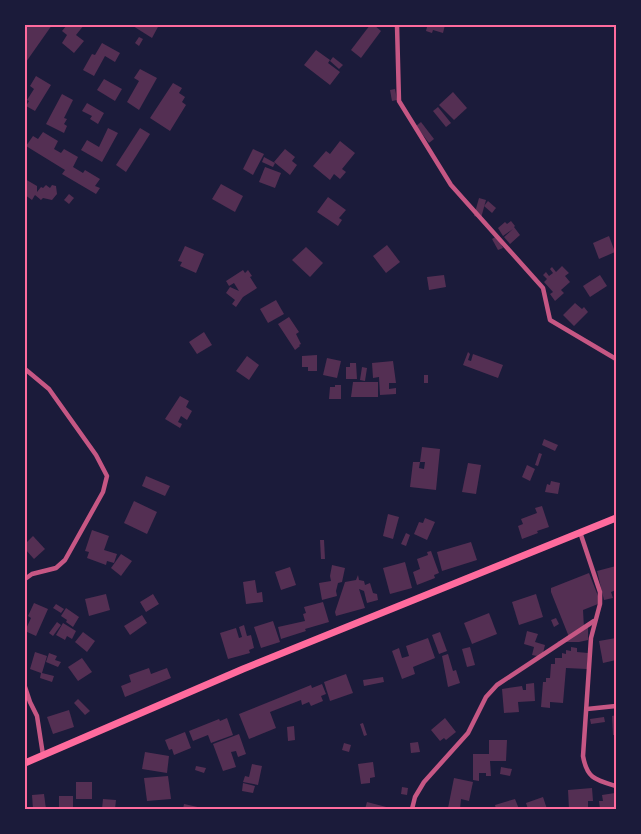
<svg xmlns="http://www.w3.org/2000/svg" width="641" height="834" font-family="'Archivo Narrow',sans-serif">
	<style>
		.building { fill: #542f53 }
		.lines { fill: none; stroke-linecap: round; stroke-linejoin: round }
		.minor { stroke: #c65784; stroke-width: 4.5 }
		.primary { stroke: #ff6b9d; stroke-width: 7 }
		.neatline { fill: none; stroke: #ff6b9d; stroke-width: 2 }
	</style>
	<rect width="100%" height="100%" fill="#1b1b3a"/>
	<!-- building -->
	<g class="building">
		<polygon points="25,25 52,25 26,62 25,61"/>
		<polygon points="67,25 84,25 76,35 84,41 74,53 62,43 67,35 62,31"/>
		<polygon points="134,25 159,25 152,38 133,26"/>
		<polygon points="370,25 374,25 381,31 361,58 351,50"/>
		<polygon points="421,25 445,25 443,33 433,30 432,33 426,31 427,27"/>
		<polygon points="139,37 143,39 139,46 135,43"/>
		<polygon points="102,43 120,53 115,62 105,56 94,76 83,70 92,54 95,55"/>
		<polygon points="316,50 330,60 328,63 340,72 330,85 304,65"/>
		<polygon points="333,57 343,65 339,69 330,61"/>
		<polygon points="140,69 157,78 139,110 127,102 139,81 134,78"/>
		<polygon points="36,76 51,85 35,111 26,106 29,101 27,100 34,89 30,86"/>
		<polygon points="104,79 122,89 115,101 97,90"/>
		<polygon points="173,83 182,88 179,93 185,97 182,102 186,105 170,131 150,118"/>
		<polygon points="395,89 397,100 392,101 390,90"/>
		<polygon points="453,92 467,108 454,120 439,105"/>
		<polygon points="62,94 73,100 64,118 67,119 64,124 67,126 64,133 46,124"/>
		<polygon points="87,103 104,113 98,124 90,119 92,116 82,111"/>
		<polygon points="438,107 451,123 446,127 433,111"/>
		<polygon points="421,122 434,139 429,143 416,126"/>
		<polygon points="108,128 118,133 102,162 81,150 87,140 99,147"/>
		<polygon points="140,128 150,134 126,172 116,165"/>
		<polygon points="43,132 58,141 54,149 61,153 64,149 78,157 73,167 83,173 85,170 100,179 95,186 100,188 96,194 62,174 65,170 26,146 33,136 38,139"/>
		<polygon points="340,141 355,153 342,169 346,172 340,179 334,174 330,180 313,166 326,151 330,154"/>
		<polygon points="253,149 264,154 253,175 243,169"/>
		<polygon points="285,149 295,157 292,161 297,165 290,175 274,162"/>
		<polygon points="264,157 275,163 273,167 262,162"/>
		<polygon points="265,167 281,173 275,188 259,182"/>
		<polygon points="25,179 37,186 37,192 41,187 43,188 46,185 50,188 52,185 56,186 57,194 52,200 43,198 41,200 35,195 32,200 25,195"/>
		<polygon points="221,184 243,196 235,212 212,199"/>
		<polygon points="69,194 74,198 69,204 64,200"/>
		<polygon points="328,197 346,210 339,218 342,220 338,226 317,212"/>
		<polygon points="479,198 486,200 481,218 474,216"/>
		<polygon points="488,201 496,208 492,213 484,206"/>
		<polygon points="511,221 515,226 514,227 520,235 510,244 504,237 513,229 503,236 498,228 505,222 507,224"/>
		<polygon points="497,236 503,248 498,250 492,239"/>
		<polygon points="609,236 615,252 599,259 593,243"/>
		<polygon points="387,245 400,262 386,273 373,256"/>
		<polygon points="185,246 204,254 196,273 180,266 182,262 178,261"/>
		<polygon points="306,247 323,263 310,277 292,260"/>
		<polygon points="562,266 569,273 565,276 570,282 561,290 564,293 555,301 550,294 553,292 544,282 547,279 543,275 546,272 549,276 553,273 550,269 552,267 556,272"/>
		<polygon points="243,270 245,273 248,270 252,276 250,277 257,288 243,297 236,307 232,304 235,300 226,293 230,287 239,291 234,283 229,286 226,281"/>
		<polygon points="444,275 446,287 429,290 427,277"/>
		<polygon points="600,275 607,286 590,297 583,286"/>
		<polygon points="276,300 284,314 268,323 260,309"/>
		<polygon points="575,303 582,309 584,307 588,312 574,326 563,315"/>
		<polygon points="289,317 299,332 296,334 301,344 299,345 300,346 295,350 278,324"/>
		<polygon points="204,332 212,345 197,354 189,342"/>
		<polygon points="468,352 470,354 468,360 471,361 473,354 503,365 498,378 463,365"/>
		<polygon points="317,355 317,371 308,371 308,367 302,367 302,356"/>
		<polygon points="247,356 259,365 249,380 236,371"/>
		<polygon points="327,358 341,361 337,378 323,375"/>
		<polygon points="393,361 396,383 389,383 389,389 396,388 396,394 380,395 379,377 373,378 372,363"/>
		<polygon points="350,363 356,363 357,379 346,379 346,367 350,367"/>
		<polygon points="362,367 367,368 365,381 360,380"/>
		<rect x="424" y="375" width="4" height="8"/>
		<polygon points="353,382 378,382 378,397 351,397"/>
		<polygon points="335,385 341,385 341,399 329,399 330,387 335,387"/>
		<polygon points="180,396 189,401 186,407 192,411 187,420 181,416 178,422 182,424 180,428 165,419"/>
		<polygon points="544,439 558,445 555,451 542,445"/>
		<polygon points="422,447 440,449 436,490 410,487 413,462 420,462 419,468 424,469 425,462 420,462"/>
		<polygon points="539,453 542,454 538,466 535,465"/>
		<polygon points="468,463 481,465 476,494 462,492"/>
		<polygon points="527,465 535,469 530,481 522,477"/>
		<polygon points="146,476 170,486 165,496 142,486"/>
		<polygon points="551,481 560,483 558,494 545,492 547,484 550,485"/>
		<polygon points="134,501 157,512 147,534 124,523"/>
		<polygon points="542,506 549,527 537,531 538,533 522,539 518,526 523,524 521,519 537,513 535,508"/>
		<polygon points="388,514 399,517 393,539 383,536"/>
		<polygon points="425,518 435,522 427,540 414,534 419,522 423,523"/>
		<polygon points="92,530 109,536 104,550 117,554 114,563 107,561 106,565 87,558 89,552 85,551"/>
		<polygon points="406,533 410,535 406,546 401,544"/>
		<polygon points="33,536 45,549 34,559 25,549 25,544"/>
		<polygon points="320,540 324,540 325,559 321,559"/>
		<polygon points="471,542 477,560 442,571 437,552"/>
		<polygon points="431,551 439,573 434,575 435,578 417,585 413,572 420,569 417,559 428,555 427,552"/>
		<polygon points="121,554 132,561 121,576 111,568"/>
		<polygon points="405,562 412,588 390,594 383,568"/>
		<polygon points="332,565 345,568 342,582 338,583 336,591 337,596 322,600 319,583 331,581 330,576"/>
		<polygon points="616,566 616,590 611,592 613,598 604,600 597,571"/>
		<polygon points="290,567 296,585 281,590 275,572"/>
		<polygon points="589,573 598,596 598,604 583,610 584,628 588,628 588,640 579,642 557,642 569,637 551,592 551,588"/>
		<polygon points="358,575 359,580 364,581 365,585 370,583 373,593 377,594 378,600 367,603 364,591 359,589 365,608 336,616 335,612 345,582 356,580"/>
		<polygon points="255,580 257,593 262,592 263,602 246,604 243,582"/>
		<polygon points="106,594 110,610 89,616 85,599"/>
		<polygon points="153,594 159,604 146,612 140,602"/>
		<polygon points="536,594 543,617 519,625 512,602"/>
		<polygon points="323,602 329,622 305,629 306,631 281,639 278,627 305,621 303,614 306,613 304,607"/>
		<polygon points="34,603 48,609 36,636 25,631 31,618 28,616"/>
		<polygon points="56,604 64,609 61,613 53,608"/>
		<polygon points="66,608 79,617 73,627 66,622 67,620 61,616"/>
		<polygon points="489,613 497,634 472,644 464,623"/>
		<polygon points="142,615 147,623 130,635 124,626"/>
		<polygon points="556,618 559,624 554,627 551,620"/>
		<polygon points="273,621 280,642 261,648 254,627"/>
		<polygon points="57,622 61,625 53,636 49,633"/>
		<polygon points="63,623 76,631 72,639 67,636 65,640 56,635"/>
		<polygon points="244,625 247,636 251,635 254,648 249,650 250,653 228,659 220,633 236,628 239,638 242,637 239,627"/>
		<polygon points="527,631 538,634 535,642 545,645 542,657 532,655 534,647 524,644"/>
		<polygon points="83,632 95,641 87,652 75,642"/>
		<polygon points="440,632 447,651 439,654 432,635"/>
		<polygon points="428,638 435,658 413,667 415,674 402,679 392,651 399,648 402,658 409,656 406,646"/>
		<polygon points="616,638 616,660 603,663 599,641"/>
		<polygon points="470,647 475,665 467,667 462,649"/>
		<polygon points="571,647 577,648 577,652 588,653 587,669 566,668 563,703 550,702 550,708 541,707 543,682 546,682 546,678 550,678 551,664 555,664 555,658 562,658 562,653 566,654 566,650 571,651"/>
		<polygon points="35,652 47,656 42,673 54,676 52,682 40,678 41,673 30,669"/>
		<polygon points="49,653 57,656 55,660 61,662 58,667 46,662"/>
		<polygon points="448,654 453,671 456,670 460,683 448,687 442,656"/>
		<polygon points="82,658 92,672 78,681 68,667"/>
		<polygon points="149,668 151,674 167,668 171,678 125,697 121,686 131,682 129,675"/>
		<polygon points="346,674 353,693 330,701 324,682"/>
		<polygon points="383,677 384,682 364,686 363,680"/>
		<polygon points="534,683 535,701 518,702 519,712 504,713 502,689 522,686 523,690 526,690 526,684"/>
		<polygon points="322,684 326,694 321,696 323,701 311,706 309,702 302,705 301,700 270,712 276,728 249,739 239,714 311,685 312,688"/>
		<polygon points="78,699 90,711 85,715 74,703"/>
		<polygon points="69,710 74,727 53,734 47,717"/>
		<polygon points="616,715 616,735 613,735 612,716"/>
		<polygon points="604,717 605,722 591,724 590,719"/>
		<polygon points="227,718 233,735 211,743 208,735 193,741 189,731 219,719 220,721"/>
		<polygon points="445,718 456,732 446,740 444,738 440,741 431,730"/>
		<polygon points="363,723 367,735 364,736 360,724"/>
		<polygon points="294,726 295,740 288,741 287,727"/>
		<polygon points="185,732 191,748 174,755 172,749 169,750 165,740"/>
		<polygon points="239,734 246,754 238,757 236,751 231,752 236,767 223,771 213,744"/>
		<polygon points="489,740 507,740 506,761 490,761 491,776 486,776 486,773 479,773 479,781 473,780 473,754 489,754"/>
		<polygon points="418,742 420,752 411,753 410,743"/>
		<polygon points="344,743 351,745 349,752 342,750"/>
		<polygon points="145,752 169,756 167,773 142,769"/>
		<polygon points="373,762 375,777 370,778 370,783 361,784 358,764"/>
		<polygon points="252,764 262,766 258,785 243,782 245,776 249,777"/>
		<polygon points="196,766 206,768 204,773 195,770"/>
		<polygon points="501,767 512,769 510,776 500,774"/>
		<polygon points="168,776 171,799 147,801 144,778"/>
		<polygon points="454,778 473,782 469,801 461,799 460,809 448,808"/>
		<rect x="76" y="782" width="16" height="17"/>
		<polygon points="243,783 255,786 253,793 242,791"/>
		<polygon points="402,787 408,788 407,795 401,794"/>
		<polygon points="592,788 593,801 588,801 588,808 569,809 568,790"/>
		<polygon points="615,793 616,809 600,809 599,801 603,801 602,795"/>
		<polygon points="44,794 46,809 33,809 32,795"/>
		<rect x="59" y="796" width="14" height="13"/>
		<polygon points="543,797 547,809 528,809 526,803"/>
		<polygon points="103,799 116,800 115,809 102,809"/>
		<polygon points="515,799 519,809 496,809 495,805"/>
		<polygon points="367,802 390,808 390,809 365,809"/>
		<polygon points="184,804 202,808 202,809 183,809"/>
	</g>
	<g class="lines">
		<!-- minor -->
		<g class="minor">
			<polyline points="397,25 399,101 451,185 543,288 550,320 616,359"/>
			<polyline points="25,369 49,389 96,455 107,476 103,492 65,560 56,568 32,574 25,579"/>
			<path d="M580,532L600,592V604L591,638L583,756C587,779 596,780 616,786"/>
			<polyline points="25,687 30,702 37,716 43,755"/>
			<polyline points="587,709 616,706"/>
			<polyline points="412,809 415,797 424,782 468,733 486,697 497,685 594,621"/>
		</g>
		<!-- primary -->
		<polyline class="primary" points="25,763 243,669 616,518"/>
	</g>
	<!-- border -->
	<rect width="641" height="834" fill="none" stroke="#1b1b3a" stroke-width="52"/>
	<rect x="26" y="26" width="589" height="782" class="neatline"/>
</svg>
